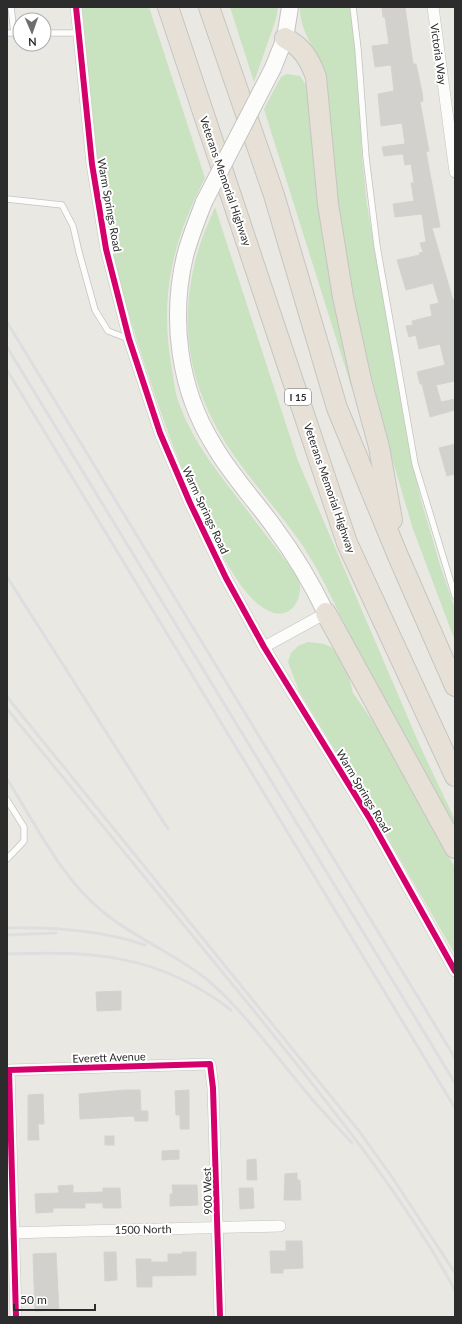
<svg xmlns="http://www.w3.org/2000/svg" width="462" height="1324" font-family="Lato,sans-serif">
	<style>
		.green { fill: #c9e2bf }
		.building { fill: #d2d1cd; stroke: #d4d3cf }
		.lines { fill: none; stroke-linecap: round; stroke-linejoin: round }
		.service-casing { stroke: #c4c3c2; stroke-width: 7 }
		.minor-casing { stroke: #c4c3c2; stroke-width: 12 }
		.secondary-casing { stroke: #c4c3c2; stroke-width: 18 }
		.motorway-casing { stroke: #c5c5c2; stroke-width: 22 }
		.service { stroke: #fcfcfb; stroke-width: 5.5 }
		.minor { stroke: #fcfcfb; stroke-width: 11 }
		.secondary { stroke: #fcfcfb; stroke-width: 16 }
		.motorway { stroke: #e7e0d6; stroke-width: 20 }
		.rail { stroke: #dedee0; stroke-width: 3 }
		.secondary-bridge-casing { stroke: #c4c3c2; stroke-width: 18; stroke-linecap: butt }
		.secondary-bridge { stroke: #fcfcfb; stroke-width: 16 }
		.cycleway-casing { stroke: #fff; stroke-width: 8 }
		.cycleway { stroke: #d6006c; stroke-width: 6 }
		.labels { text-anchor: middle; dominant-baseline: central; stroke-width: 4; stroke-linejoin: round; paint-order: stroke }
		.shield { fill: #fff; stroke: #6b6b6b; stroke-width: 1 }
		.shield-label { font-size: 10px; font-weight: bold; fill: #2c2c2c }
		.street-label { font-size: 11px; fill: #2c2c2c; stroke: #fff }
	</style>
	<rect width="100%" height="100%" fill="#e9e8e3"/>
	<!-- green -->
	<g class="green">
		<path d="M82,7H149L205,178C172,242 159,298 172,370C174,381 175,393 179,403C192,441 219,474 243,505C261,529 280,553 298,577C305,595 293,620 271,612C257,606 246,593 238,581C213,544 196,502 179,461C163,421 150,381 137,341C131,319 123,298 118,276C98,188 90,97 82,7Z"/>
		<polygon points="230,7 278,7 276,19 254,82"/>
		<path d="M300,7H351L359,87L362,156L367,205L407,437L421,500L440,565L455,609V641L413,529L394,465L359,327L342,245L325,74C318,51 299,32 300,7Z"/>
		<polygon points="287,74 300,76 306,85 312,132 358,387 352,389 264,109 281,77"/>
		<path d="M215,207L298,461L420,746L455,820V838C425,782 395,726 366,669C348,634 333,597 314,564C293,527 262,495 238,461C196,403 178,342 193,271C197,249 206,228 215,207Z"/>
		<polygon points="308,642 324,644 331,647 339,656 347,669 353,693 379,730 455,868 455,954 370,807 299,691 288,662 291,653 298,646"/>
	</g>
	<!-- building -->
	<g class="building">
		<polygon points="382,7 405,7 413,64 416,64 422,92 423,101 420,102 429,151 426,152 440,227 432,228 453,300 455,299 455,381 436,385 441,402 455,399 455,410 430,417 422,384 420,384 417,372 445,365 440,344 419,349 416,335 409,337 406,326 413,325 412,321 432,316 430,305 439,303 433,283 406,290 397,260 420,255 419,253 423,252 420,243 426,242 422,214 395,217 393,204 414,201 411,183 414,183 411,164 405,165 403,154 384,156 382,147 405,144 402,123 381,126 378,94 394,91 391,65 375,67 372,46 389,44 385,17 383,17"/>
		<polygon points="455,444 455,474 447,476 439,448"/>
		<polygon points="121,991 121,1010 97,1011 96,992"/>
		<polygon points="125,1090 140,1090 141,1111 148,1111 148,1121 135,1121 134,1116 80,1119 79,1094"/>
		<polygon points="189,1090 189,1129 180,1129 180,1115 176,1115 175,1091"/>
		<polygon points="43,1094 44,1124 38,1124 39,1140 28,1140 28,1095"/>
		<rect x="105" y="1136" width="9" height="9"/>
		<polygon points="179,1150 179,1159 162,1160 162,1151"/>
		<polygon points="256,1159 257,1180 247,1180 247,1160"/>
		<polygon points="297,1173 297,1180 300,1180 301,1200 284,1200 285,1174"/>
		<polygon points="73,1185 73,1193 103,1192 103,1188 120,1188 121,1208 103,1208 103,1203 85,1203 85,1208 53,1208 53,1212 36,1213 35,1194 59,1193 58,1186"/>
		<polygon points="172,1185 197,1185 198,1205 170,1206 170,1194 173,1194"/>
		<polygon points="239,1188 253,1188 254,1208 240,1209"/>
		<polygon points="286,1241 302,1241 303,1268 283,1269 283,1273 271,1273 270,1251 286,1251"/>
		<polygon points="104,1252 116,1252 117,1280 105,1281"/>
		<polygon points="182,1252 196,1252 196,1275 152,1276 152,1287 137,1287 136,1259 151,1259 151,1262 168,1262 168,1254 183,1254"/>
		<polygon points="56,1253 59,1310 35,1311 33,1254"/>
	</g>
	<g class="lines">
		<!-- service casing -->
		<g class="service-casing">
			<g id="service">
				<polyline points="11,7 14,33"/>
				<polyline points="353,7 358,49 366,157 377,246 407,418 415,464 455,596"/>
				<polyline points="7,33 20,33"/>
				<polyline points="44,33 79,33"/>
				<polyline points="7,199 62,205 73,226 79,252 95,310 108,331 129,339"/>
				<polyline points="7,800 24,827 24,841 7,859"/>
			</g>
		</g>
		<!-- minor casing -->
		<g class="minor-casing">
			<g id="minor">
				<polyline points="76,7 92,164 106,249 129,339 160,433 190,503 226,578 264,647 370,819 455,971"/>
				<polyline points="433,7 455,172"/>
				<polyline points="264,647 326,613"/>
				<polyline points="8,1233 280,1226"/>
				<polyline points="16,1317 9,1070 210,1064 213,1088 220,1317"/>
			</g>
		</g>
		<!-- secondary casing -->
		<g class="secondary-casing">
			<g id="secondary">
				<polyline points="273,68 285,38 290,7"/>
				<path d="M204,202C197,220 190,237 185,256C170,319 179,389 213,444C230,474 254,499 274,527C294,554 311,582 326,613"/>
			</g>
		</g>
		<!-- motorway casing -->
		<g class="motorway-casing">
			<g id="motorway">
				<polyline points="168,7 347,543 455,776"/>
				<polyline points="209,7 274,195 337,408 398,556 455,686"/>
				<path d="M285,38C302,47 309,58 316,77L328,204L343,297L361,380L379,447L392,520"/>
				<polyline points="326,613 455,848"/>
			</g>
		</g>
		<!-- service -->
		<use href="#service" class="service"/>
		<!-- minor -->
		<use href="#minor" class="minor"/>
		<!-- secondary -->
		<use href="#secondary" class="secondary"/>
		<!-- motorway -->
		<use href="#motorway" class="motorway"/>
		<!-- rail -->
		<g class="rail">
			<polyline points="7,322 455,1058"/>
			<polyline points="7,347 455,1083"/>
			<polyline points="7,370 455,1108"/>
			<polyline points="7,577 168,829"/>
			<polyline points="7,697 359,1131 392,1177 455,1273"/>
			<path d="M7,709C90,810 173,911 255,1012C326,1101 400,1190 455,1290"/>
			<path d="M7,779C35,823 61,878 102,911C135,939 177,954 210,982C244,1012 273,1052 302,1087C317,1106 335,1124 352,1143"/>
			<path d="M7,928C53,927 101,930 145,945"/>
			<polyline points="7,935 56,933"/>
			<path d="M7,954C93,951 159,954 231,1010"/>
		</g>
		<!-- secondary-bridge casing -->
		<g class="secondary-bridge-casing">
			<polyline id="secondary-bridge" points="204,202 273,68"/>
		</g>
		<!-- secondary-bridge -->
		<use href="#secondary-bridge" class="secondary-bridge"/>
		<!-- cycleway casing -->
		<g class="cycleway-casing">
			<g id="cycleway">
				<polyline points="76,7 92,164 106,249 129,339 160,433 190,503 226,578 264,647 370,819 455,971"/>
				<polyline points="16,1317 9,1070 210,1064 213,1088 220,1317"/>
			</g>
		</g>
		<!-- cycleway -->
		<use href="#cycleway" class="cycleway"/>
	</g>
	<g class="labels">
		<!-- shield labels -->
		<rect class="shield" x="285" y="389" width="26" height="16" rx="3"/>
		<g class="shield-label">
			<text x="298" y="397">I 15</text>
		</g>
		<!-- street labels -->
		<g class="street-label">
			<text transform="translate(439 54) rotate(82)">Victoria Way</text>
			<text transform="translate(226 181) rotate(71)">Veterans Memorial Highway</text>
			<text transform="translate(110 205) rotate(80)">Warm Springs Road</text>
			<text transform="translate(330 488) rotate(71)">Veterans Memorial Highway</text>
			<text transform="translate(206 510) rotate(65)">Warm Springs Road</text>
			<text transform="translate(364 791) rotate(59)">Warm Springs Road</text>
			<text transform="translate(109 1057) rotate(-2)">Everett Avenue</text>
			<text transform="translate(207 1191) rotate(-92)">900 West</text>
			<text transform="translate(143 1229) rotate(-1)">1500 North</text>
		</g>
	</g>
	<!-- border -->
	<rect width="462" height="1324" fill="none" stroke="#2c2c2c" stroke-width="16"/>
	<!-- north arrow -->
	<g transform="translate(32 32) rotate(178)"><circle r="19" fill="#ffffff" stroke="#ababab"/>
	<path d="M0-3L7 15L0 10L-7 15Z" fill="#6e6e6c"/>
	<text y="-6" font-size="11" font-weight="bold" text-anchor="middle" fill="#2c2c2c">N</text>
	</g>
	<!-- scale -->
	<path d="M14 1304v6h81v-6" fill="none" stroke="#2c2c2c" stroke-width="2"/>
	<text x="20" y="1304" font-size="12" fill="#2c2c2c" stroke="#ffffff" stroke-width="3" paint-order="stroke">50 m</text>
</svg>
